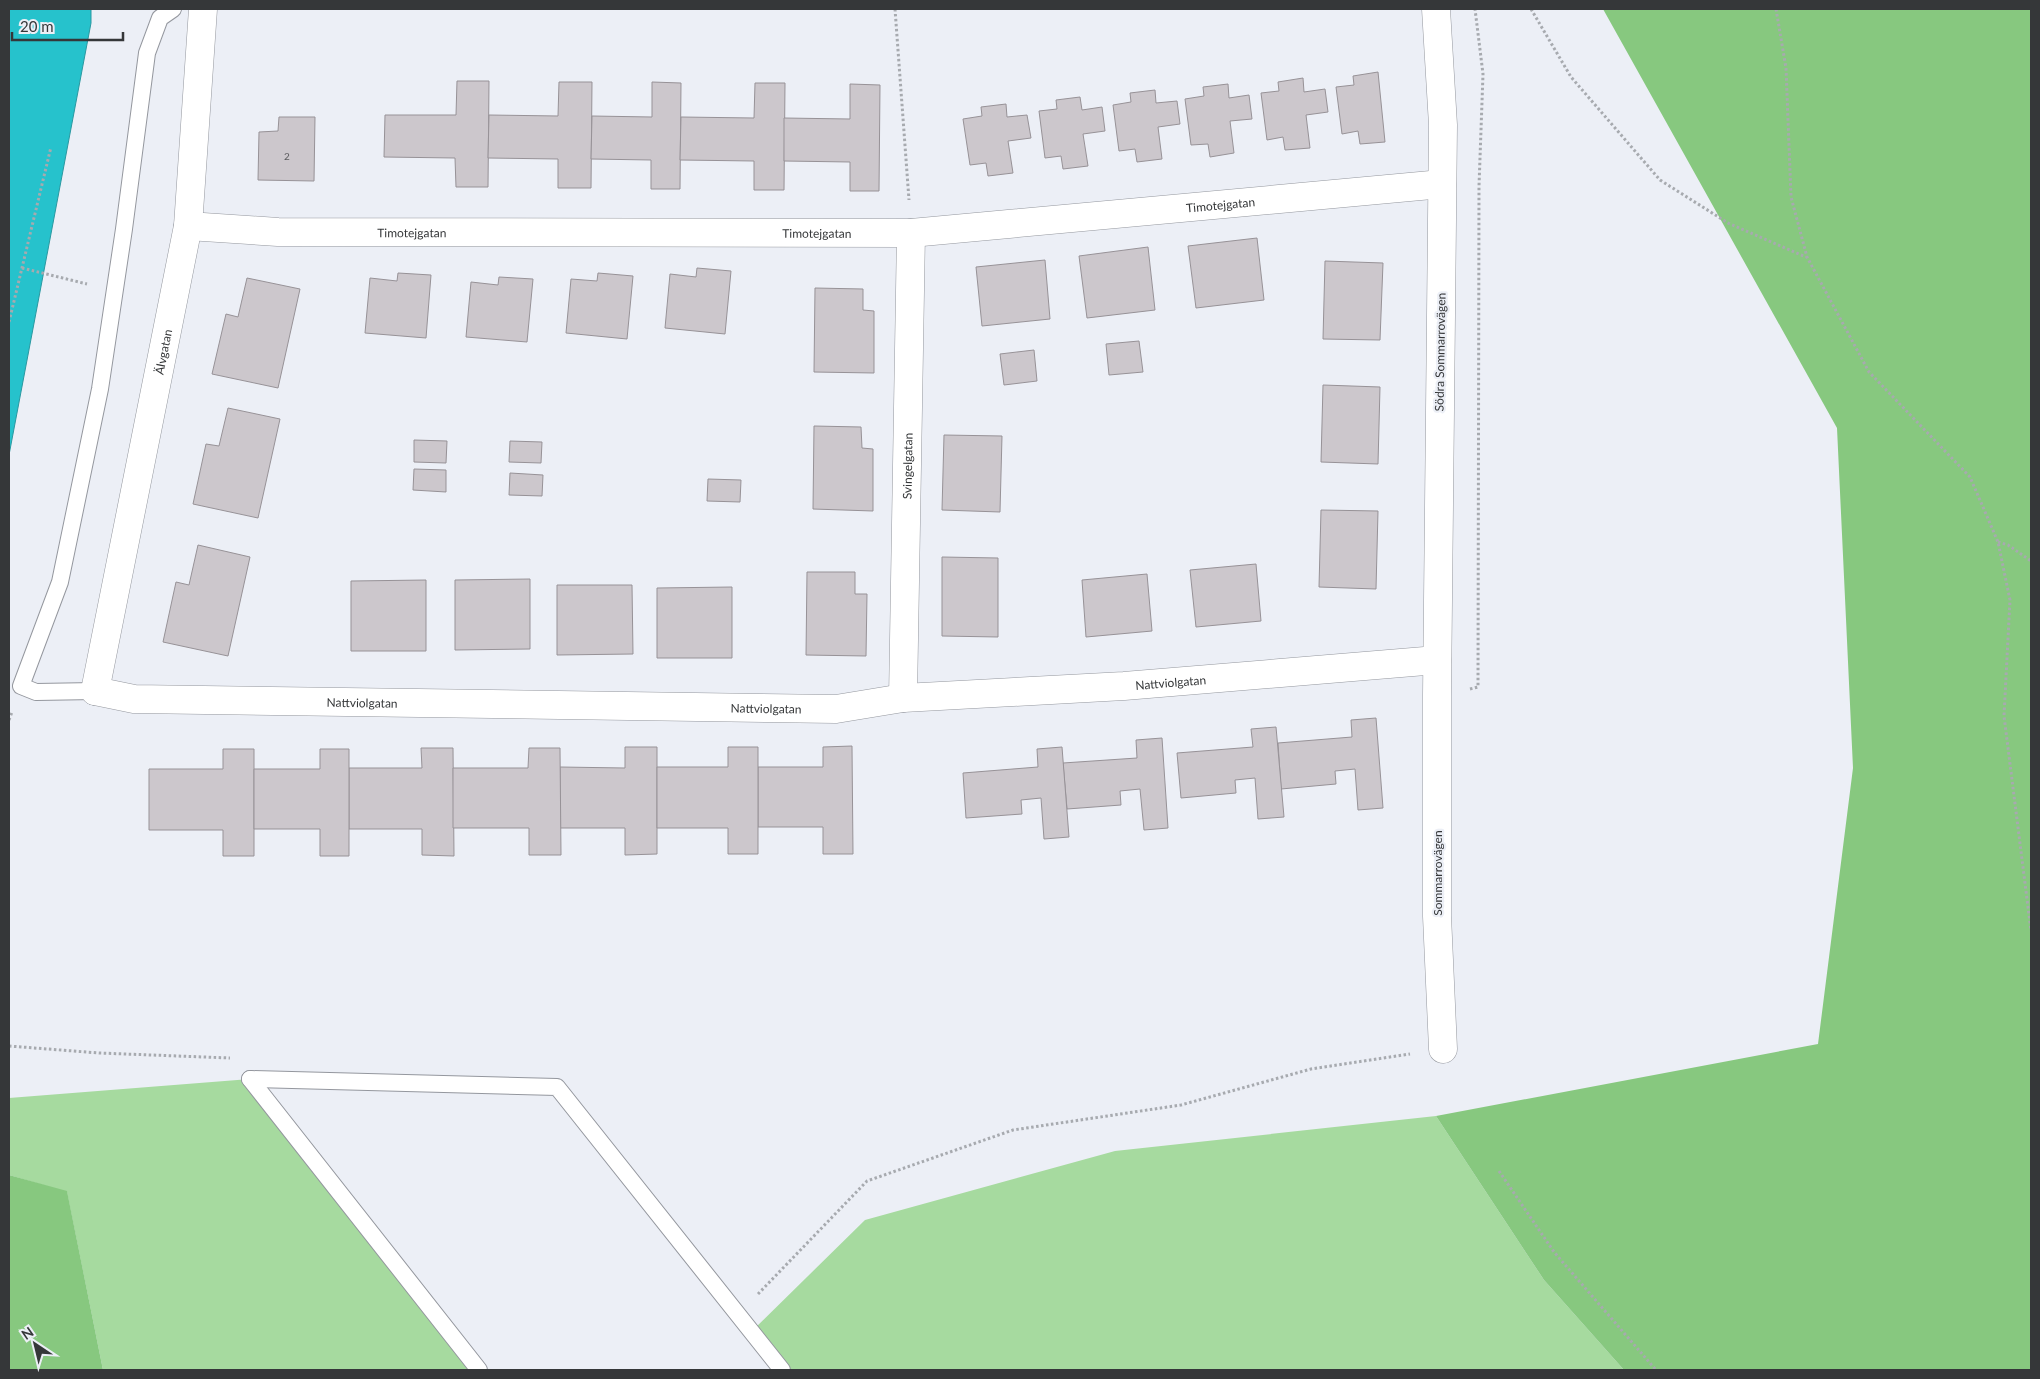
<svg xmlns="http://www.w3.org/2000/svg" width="2040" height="1379" font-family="Lato,sans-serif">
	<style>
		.green { fill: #a6da9f }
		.forest { fill: #87c87f }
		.water { fill: #26c2cc; stroke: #2a98a0 }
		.building { fill: #ccc7cc; stroke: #979297 }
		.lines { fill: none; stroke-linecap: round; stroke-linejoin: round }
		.lane-casing { stroke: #94979e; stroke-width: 18 }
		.street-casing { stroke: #94979e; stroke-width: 29 }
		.secondary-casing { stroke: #94979e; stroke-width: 29 }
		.path { stroke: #a7aaaf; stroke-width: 3; stroke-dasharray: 2.5 2.5; stroke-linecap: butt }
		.lane { stroke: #fff; stroke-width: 16 }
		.street { stroke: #fff; stroke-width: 28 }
		.secondary { stroke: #fff; stroke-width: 28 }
		.labels { text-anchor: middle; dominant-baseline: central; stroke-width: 4.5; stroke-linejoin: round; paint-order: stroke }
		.number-label { font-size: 10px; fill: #5b5b5e }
		.street-label { font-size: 12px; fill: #353739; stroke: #eceff6 }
	</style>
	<rect width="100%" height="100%" fill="#eceff6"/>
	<!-- green -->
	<g class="green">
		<polygon points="250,1079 479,1370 103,1370 67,1192 9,1175 9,1098"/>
		<polygon points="1436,1116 1544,1280 1624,1370 782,1370 751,1332 865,1220 1115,1151"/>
	</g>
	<!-- forest -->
	<g class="forest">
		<polygon points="1603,9 2031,9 2031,1370 1624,1370 1544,1280 1436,1116 1818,1044 1853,768 1837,428"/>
		<polygon points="9,1175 67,1191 103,1370 9,1370"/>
	</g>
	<!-- water -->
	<polygon class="water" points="9,9 91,9 91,23 9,455"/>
	<!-- building -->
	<g class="building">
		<polygon points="1378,72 1385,142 1360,144 1358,131 1342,134 1336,87 1354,85 1353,76"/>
		<polygon points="1303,78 1304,92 1325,89 1328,112 1306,115 1310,148 1285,150 1283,137 1267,140 1261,93 1279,91 1278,82"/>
		<polygon points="457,81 489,81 488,187 456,187 455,158 384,157 385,115 456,115"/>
		<polygon points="559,82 592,82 591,188 558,188 558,159 488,158 489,115 558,116"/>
		<polygon points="652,82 681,83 680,189 651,189 651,160 591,159 592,116 652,117"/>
		<polygon points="755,83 785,83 784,190 754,190 754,161 680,160 681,117 754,118"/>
		<polygon points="850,84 880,85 879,191 850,191 850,162 784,161 784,118 850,119"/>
		<polygon points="1228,84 1229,98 1249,95 1252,119 1230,121 1234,153 1210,157 1208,144 1191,145 1185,99 1204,96 1203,87"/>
		<polygon points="1155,90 1156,103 1177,101 1180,124 1158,127 1162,159 1137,162 1135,149 1119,151 1113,105 1131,102 1130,93"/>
		<polygon points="1080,97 1082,110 1102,107 1105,131 1083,134 1088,166 1063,169 1061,156 1045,158 1039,111 1057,109 1056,100"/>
		<polygon points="1006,104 1007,117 1027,115 1031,138 1008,141 1013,173 988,176 986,163 970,165 963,119 982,116 981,107"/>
		<polygon points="279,117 315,117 314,181 258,180 259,132 278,131"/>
		<polygon points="1257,238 1264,300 1196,308 1188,246"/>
		<polygon points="1148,247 1155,310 1087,318 1079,256"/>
		<polygon points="1045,260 1050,319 982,326 976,267"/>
		<polygon points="1325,261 1383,263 1380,340 1323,339"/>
		<polygon points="697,268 731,271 725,334 665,328 670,274 696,277"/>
		<polygon points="398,273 431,275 426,338 365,333 370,278 397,281"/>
		<polygon points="598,273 633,276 627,339 566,333 571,279 597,281"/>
		<polygon points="499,277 533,279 527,342 466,337 471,282 498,285"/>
		<polygon points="247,278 300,289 278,388 212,374 226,314 238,317"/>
		<polygon points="815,288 863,289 863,310 874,311 874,373 814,372"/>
		<polygon points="1139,341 1143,372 1109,375 1106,344"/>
		<polygon points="1034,350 1037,381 1004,385 1000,354"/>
		<polygon points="1323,385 1380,387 1378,464 1321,462"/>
		<polygon points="228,408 280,419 258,518 193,504 206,444 219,446"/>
		<polygon points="814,426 861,427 862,448 873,449 873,511 813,509"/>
		<polygon points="944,435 1002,436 1000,512 942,510"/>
		<polygon points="414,440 447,441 446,463 414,462"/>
		<polygon points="510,441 542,442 541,463 509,462"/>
		<polygon points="414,469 446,470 446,492 413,490"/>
		<polygon points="510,473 543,475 542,496 509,495"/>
		<polygon points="708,479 741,480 740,502 707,501"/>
		<polygon points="1321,510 1378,511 1376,589 1319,587"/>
		<polygon points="198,545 250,557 228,656 163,642 176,582 189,585"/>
		<polygon points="942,557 998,558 998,637 942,636"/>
		<polygon points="1256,564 1261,621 1196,627 1190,570"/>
		<polygon points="807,572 855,572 855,594 867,594 866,656 806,655"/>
		<polygon points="1147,574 1152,631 1086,637 1082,580"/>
		<polygon points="530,579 530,649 455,650 455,580"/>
		<polygon points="426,580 426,651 351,651 351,581"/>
		<polygon points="557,585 632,585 633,654 557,655"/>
		<polygon points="732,587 732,658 657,658 657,588"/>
		<polygon points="1376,718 1383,808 1358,810 1355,769 1335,771 1336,784 1281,789 1278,743 1352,737 1351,720"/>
		<polygon points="1276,727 1284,817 1258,819 1255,778 1235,780 1236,793 1181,798 1177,753 1253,747 1251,729"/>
		<polygon points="1162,738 1168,828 1144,830 1140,789 1120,791 1121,805 1067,809 1063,763 1137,758 1136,740"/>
		<polygon points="852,746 853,854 823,854 823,827 758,827 758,767 823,767 823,747"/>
		<polygon points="625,747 657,747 657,854 625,855 625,828 560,828 560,767 625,768"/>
		<polygon points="728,747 758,747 758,854 728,854 728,828 657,828 657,767 728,767"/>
		<polygon points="1062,747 1069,837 1044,839 1041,798 1021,800 1022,814 966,818 963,773 1038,767 1037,749"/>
		<polygon points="421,748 453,748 454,856 422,855 422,829 349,829 349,768 422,768"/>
		<polygon points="529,748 560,748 561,855 529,855 529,828 453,828 453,768 528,768"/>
		<polygon points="223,749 254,749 254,856 223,856 223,830 149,830 149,769 223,769"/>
		<polygon points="320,749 349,749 349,856 320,856 320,829 254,829 254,769 320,769"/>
	</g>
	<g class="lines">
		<!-- lane casing -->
		<g class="lane-casing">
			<g id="lane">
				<polyline points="95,691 36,692 21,686 60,582 100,389 124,229 147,53 160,18 173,9"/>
				<polyline points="250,1079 557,1087 782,1370"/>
				<polyline points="250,1079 479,1370"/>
			</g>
		</g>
		<!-- street casing -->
		<g class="street-casing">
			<g id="street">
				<polyline points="1436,9 1443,125 1437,696 1437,916 1443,1049"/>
				<path id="s1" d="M188,226L278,232L911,233L1442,184"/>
				<path id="s2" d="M95,691L134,699L836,709L903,698L1124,686L1437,660"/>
				<path id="s3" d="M903,698L911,233"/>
			</g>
		</g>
		<!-- secondary casing -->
		<g class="secondary-casing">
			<g id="secondary">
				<path id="s4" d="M95,691L188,226L203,9"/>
			</g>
		</g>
		<!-- path -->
		<g class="path">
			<polyline points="895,9 909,200"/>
			<polyline points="1531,9 1571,77 1660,180 1728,223 1806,257"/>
			<polyline points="1776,9 1786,68 1791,197 1807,257 1869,372 1970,477 1998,542 2010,600 2004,716 2031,931"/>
			<polyline points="22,268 87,284"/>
			<polyline points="9,322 51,147"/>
			<polyline points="1998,542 2008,545 2031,561"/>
			<polyline points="1470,689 1478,687 1479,186 1483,74 1475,9"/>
			<polyline points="9,720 12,712"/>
			<polyline points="9,1046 99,1053 230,1058"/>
			<polyline points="1499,1171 1554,1252 1656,1370"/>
			<polyline points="758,1294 867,1181 1013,1130 1181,1105 1311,1069 1410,1054"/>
		</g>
		<!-- lane -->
		<use href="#lane" class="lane"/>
		<!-- street -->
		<use href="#street" class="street"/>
		<!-- secondary -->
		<use href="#secondary" class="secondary"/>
	</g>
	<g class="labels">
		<!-- number labels -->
		<g class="number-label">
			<text x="287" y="156">2</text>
		</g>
		<!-- street labels -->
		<g class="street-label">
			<text stroke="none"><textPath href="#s1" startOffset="1034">Timotejgatan</textPath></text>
			<text stroke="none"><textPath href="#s1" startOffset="224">Timotejgatan</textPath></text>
			<text stroke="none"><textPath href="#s1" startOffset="629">Timotejgatan</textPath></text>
			<text stroke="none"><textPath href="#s4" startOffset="346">Älvgatan</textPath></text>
			<text transform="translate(1440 352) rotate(-89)">Södra Sommarrovägen</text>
			<text stroke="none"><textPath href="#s3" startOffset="232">Svingelgatan</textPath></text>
			<text stroke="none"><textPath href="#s2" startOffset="1078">Nattviolgatan</textPath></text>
			<text stroke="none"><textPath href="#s2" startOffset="268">Nattviolgatan</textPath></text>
			<text stroke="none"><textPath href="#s2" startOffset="672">Nattviolgatan</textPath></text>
			<text transform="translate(1437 873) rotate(-90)">Sommarrovägen</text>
		</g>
	</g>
	<!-- border -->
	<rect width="2040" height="1379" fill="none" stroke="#353739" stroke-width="20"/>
	<!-- north arrow -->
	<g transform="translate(35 1344) rotate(325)" stroke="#eceff6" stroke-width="4" paint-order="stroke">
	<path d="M0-4L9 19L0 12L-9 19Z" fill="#353739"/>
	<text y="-8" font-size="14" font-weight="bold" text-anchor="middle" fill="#353739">N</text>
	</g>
	<!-- scale -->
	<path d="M12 32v8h111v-8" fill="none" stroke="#353739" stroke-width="2.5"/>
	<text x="20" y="32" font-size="15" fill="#353739" stroke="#eceff6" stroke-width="4" paint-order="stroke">20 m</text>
</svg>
